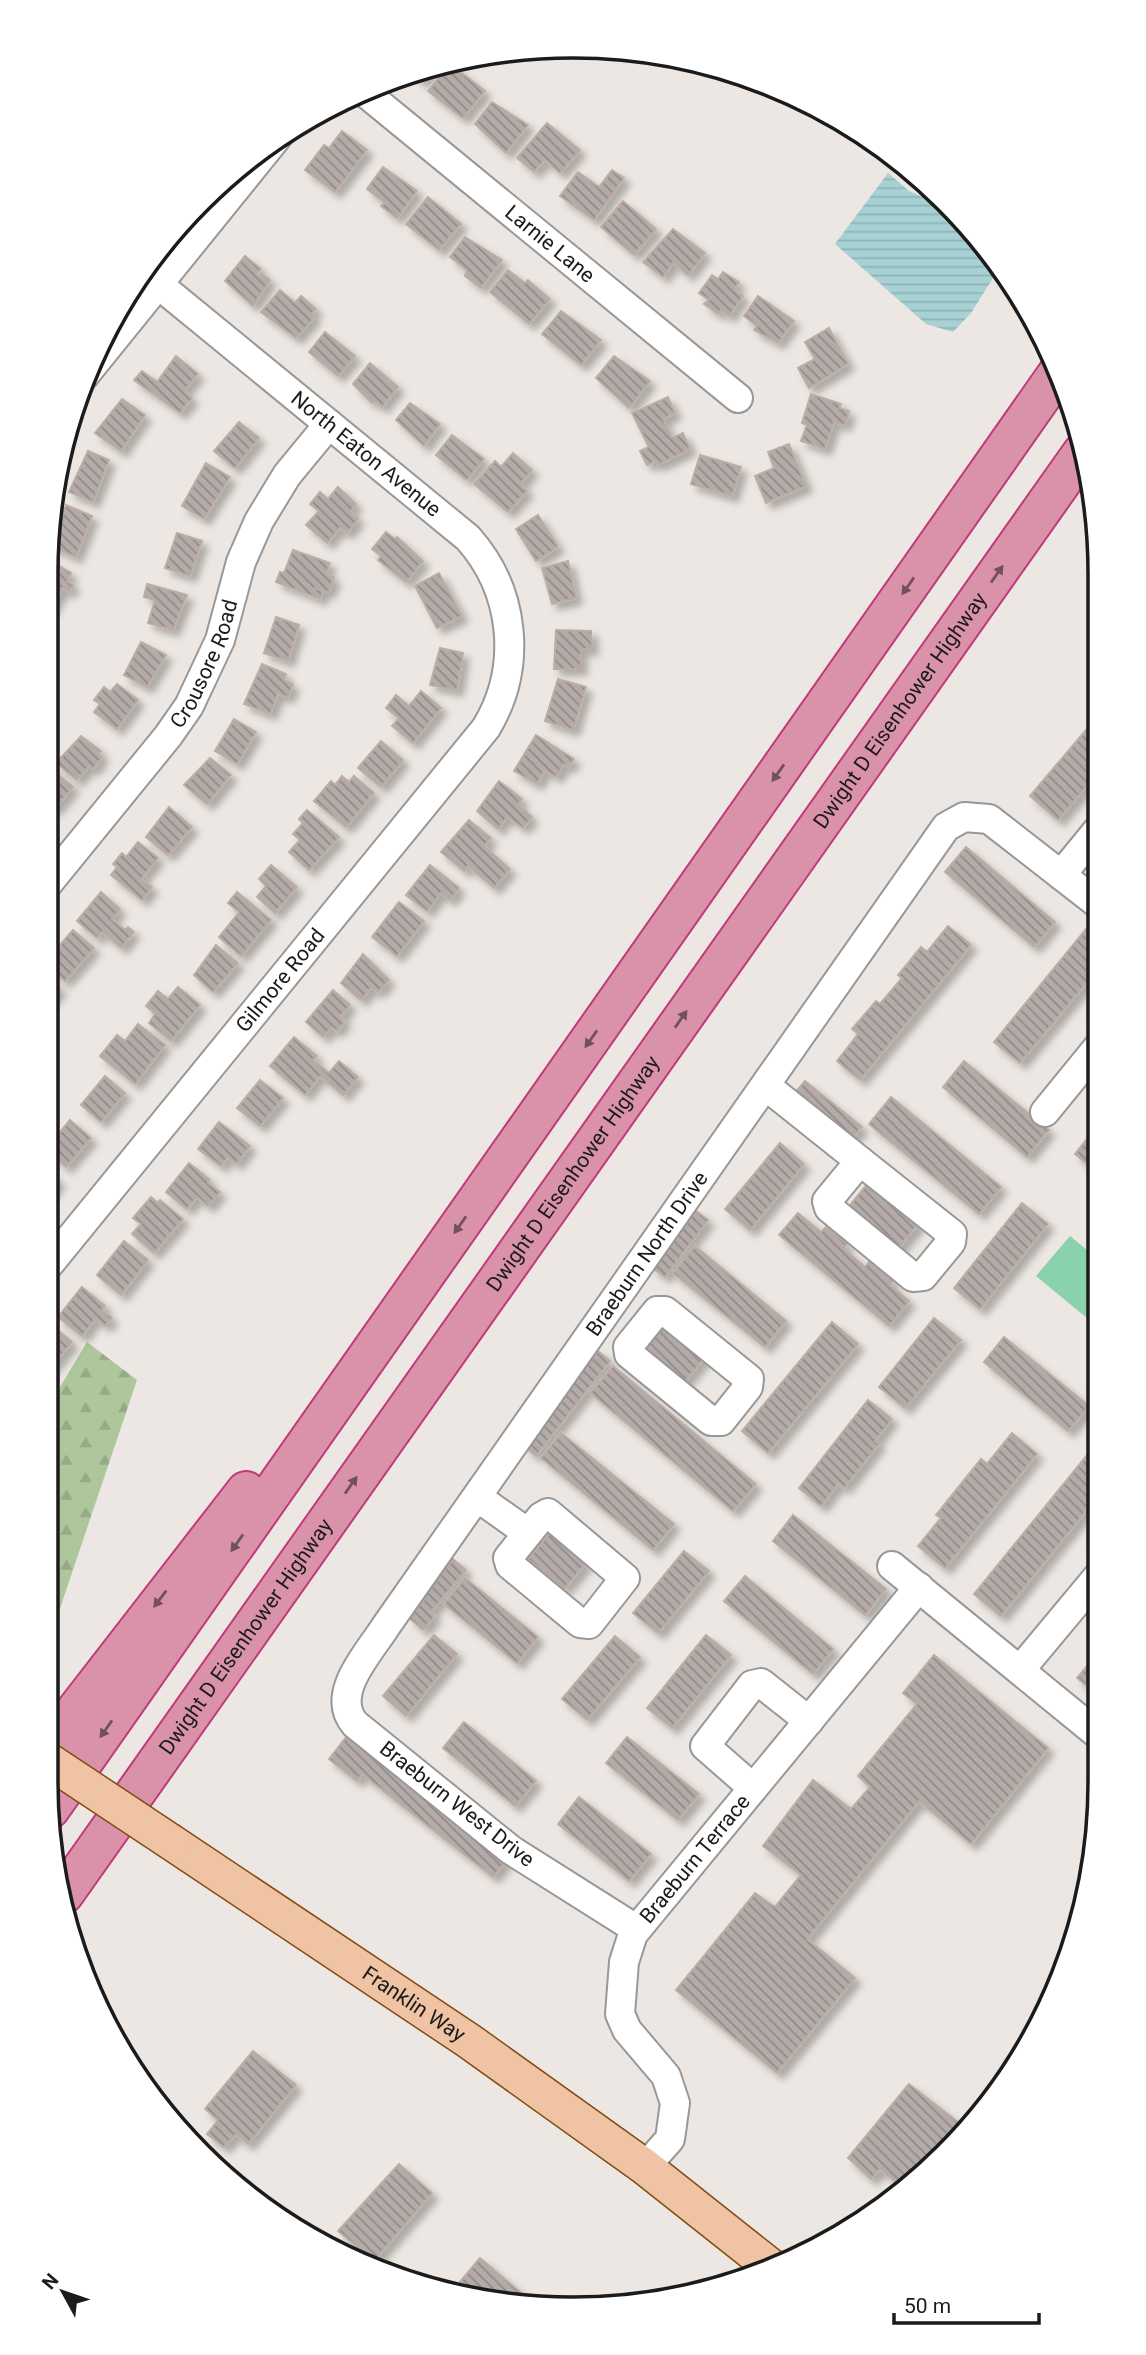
<svg xmlns="http://www.w3.org/2000/svg" width="1146" height="2355" font-family="Roboto,sans-serif">
	<style>
		.forest { fill: url(#forest-firs) }
		.pitch { fill: #89d2ab }
		.water { fill: url(#water-rules) }
		.building { fill: url(#building-back-hatch); stroke: #bbada6; stroke-width: 2; filter: url(#shadow) }
		.lines { fill: none; stroke-linecap: round; stroke-linejoin: round }
		.minor-casing { stroke: #989898; stroke-width: 32 }
		.major-casing { stroke: #814c12; stroke-width: 38 }
		.highway-casing { stroke: #c0397b; stroke-width: 42 }
		.minor { stroke: #fff; stroke-width: 28 }
		.major { stroke: #efc3a3; stroke-width: 35 }
		.highway { stroke: #da92ab; stroke-width: 38 }
		.major-bridge-casing { stroke: #814c12; stroke-width: 38; stroke-linecap: butt }
		.major-bridge { stroke: #efc3a3; stroke-width: 35 }
		.oneway { fill: #71515c }
		.labels { text-anchor: middle; dominant-baseline: central; stroke-width: 6; stroke-linejoin: round; paint-order: stroke }
		.street-label { font-size: 21px; fill: #1b1b1b; stroke: #fff }
		.rim { fill: none; stroke: #1b1b1b; stroke-width: 3.5 }
	</style>
	<defs>
		<pattern id="forest-firs" width="22" height="20" patternUnits="userSpaceOnUse" patternTransform="scale(1.75)"><rect width="22" height="20" fill="#aec69c"/><path d="M5 1l3.5 6h-7zM16 11l3.5 6h-7z" fill="#95aa86"/></pattern>
		<pattern id="water-rules" width="6" height="5" patternUnits="userSpaceOnUse" patternTransform="scale(1.75)"><rect width="6" height="5" fill="#a7d1d4"/><path d="M0 2.5h6" fill="none" stroke="#8fb3b5"/></pattern>
		<pattern id="building-back-hatch" width="6" height="6" patternUnits="userSpaceOnUse" patternTransform="scale(1.75)"><rect width="6" height="6" fill="#b4aba8"/><path d="M-1 5l2 2M0 0l6 6M5-1l2 2" fill="none" stroke="#928a88"/></pattern>
		<filter id="shadow"><feDropShadow dx="6" dy="6" stdDeviation="3.5" flood-color="#0004"/></filter>
	</defs>
	<rect width="100%" height="100%" fill="#ece7e2"/>
	<!-- forest -->
	<polygon class="forest" points="87,1342 137,1380 46,1650 46,1402 54,1397"/>
	<!-- pitch -->
	<polygon class="pitch" points="1070,1236 1099,1260 1099,1328 1036,1276"/>
	<!-- water -->
	<polygon class="water" points="888,173 909,191 949,209 992,252 1000,267 971,313 953,332 926,324 835,244"/>
	<!-- building -->
	<g class="building">
		<polygon points="450,64 485,91 463,118 428,91"/>
		<polygon points="434,67 422,82 412,73"/>
		<polygon points="492,102 528,125 506,153 475,124"/>
		<polygon points="547,123 580,150 560,173 545,160 534,172 517,158"/>
		<polygon points="342,131 367,150 335,192 305,170 324,145 329,148"/>
		<polygon points="383,167 417,191 397,218 381,206 385,203 367,189"/>
		<polygon points="612,170 624,178 594,220 560,196 578,172 599,187"/>
		<polygon points="428,197 461,224 439,250 406,224"/>
		<polygon points="623,201 656,229 634,255 601,227"/>
		<polygon points="673,229 705,253 688,275 673,263 663,277 643,262"/>
		<polygon points="465,237 502,260 481,288 465,276 467,270 450,257"/>
		<polygon points="245,256 261,269 256,274 259,277 261,273 270,280 253,306 225,281"/>
		<polygon points="508,270 525,283 528,280 550,299 529,324 490,292"/>
		<polygon points="723,272 739,282 734,290 743,296 729,316 721,310 718,314 704,304 709,300 699,293 712,275 718,279"/>
		<polygon points="280,290 295,303 301,296 316,309 311,315 314,318 296,338 261,312"/>
		<polygon points="758,296 794,321 778,343 754,330 757,326 744,316"/>
		<polygon points="561,311 601,340 581,365 542,334"/>
		<polygon points="829,328 848,364 809,388 798,368 815,359 805,342"/>
		<polygon points="325,332 355,356 338,376 309,352"/>
		<polygon points="176,356 198,374 184,391 192,398 180,413 134,380 142,371 157,382"/>
		<polygon points="614,356 650,381 629,408 596,378"/>
		<polygon points="370,363 398,387 382,407 374,401 372,403 353,384"/>
		<polygon points="811,394 841,404 839,408 849,411 845,425 834,422 825,449 801,441 807,425 802,423"/>
		<polygon points="668,397 675,413 663,419 672,438 683,433 690,449 658,465 656,461 647,465 640,451 649,447 632,413"/>
		<polygon points="122,399 145,415 121,451 95,433"/>
		<polygon points="410,403 440,424 424,446 396,420"/>
		<polygon points="239,422 259,438 235,468 214,451"/>
		<polygon points="452,435 484,459 467,480 436,455"/>
		<polygon points="789,444 806,486 766,503 755,476 774,468 768,452"/>
		<polygon points="88,451 109,460 93,502 69,492"/>
		<polygon points="513,453 532,470 520,484 527,491 508,512 474,484 495,461 501,467"/>
		<polygon points="700,455 741,467 732,496 691,484"/>
		<polygon points="206,463 230,477 204,519 182,506"/>
		<polygon points="338,487 356,504 350,512 358,519 347,533 340,528 327,543 306,525 319,511 310,504 320,492 328,499"/>
		<polygon points="66,505 92,516 76,557 52,547"/>
		<polygon points="538,515 558,547 536,561 516,529"/>
		<polygon points="386,532 395,539 397,537 423,561 406,582 378,560 381,556 372,549"/>
		<polygon points="177,533 202,541 190,576 165,568"/>
		<polygon points="293,550 330,563 326,574 334,577 329,592 314,588 323,591 320,599 276,582 280,572 284,573"/>
		<polygon points="47,559 71,573 67,581 73,585 69,592 63,588 50,611 46,608"/>
		<polygon points="568,561 576,598 552,604 542,568"/>
		<polygon points="439,573 462,616 437,628 415,586"/>
		<polygon points="147,584 187,595 173,630 148,623 155,600 144,597"/>
		<polygon points="276,617 299,625 288,661 264,653"/>
		<polygon points="556,630 591,631 592,649 581,649 581,669 554,669"/>
		<polygon points="141,642 166,655 147,687 124,675"/>
		<polygon points="440,648 463,653 457,690 430,685"/>
		<polygon points="262,664 286,674 284,680 293,684 288,697 278,694 270,714 244,704"/>
		<polygon points="558,679 586,687 573,730 545,721"/>
		<polygon points="117,684 138,700 117,729 94,712 100,704 94,700 104,687 110,692"/>
		<polygon points="421,691 441,708 413,743 392,726 399,718 386,708 396,695 409,706"/>
		<polygon points="1097,717 1097,774 1058,820 1030,796"/>
		<polygon points="234,719 256,732 237,764 215,751"/>
		<polygon points="536,735 574,759 569,767 564,764 556,777 545,770 537,784 514,771"/>
		<polygon points="81,736 101,751 98,754 102,757 93,769 89,766 77,780 56,763"/>
		<polygon points="381,741 403,760 381,787 358,768"/>
		<polygon points="210,758 231,775 207,804 184,785"/>
		<polygon points="46,765 73,787 55,809 52,807 46,815"/>
		<polygon points="342,776 349,782 354,776 374,793 346,827 314,801 331,781 335,785"/>
		<polygon points="499,781 522,799 518,804 532,817 523,828 507,817 498,829 477,811"/>
		<polygon points="169,807 192,827 168,855 146,837"/>
		<polygon points="307,810 339,837 309,870 289,852 300,840 293,834 303,823 299,819"/>
		<polygon points="469,820 491,838 484,846 510,869 494,888 468,866 464,871 441,852"/>
		<polygon points="138,842 158,858 141,879 152,887 142,900 111,875 117,867 113,864 122,853 126,857"/>
		<polygon points="966,847 1055,922 1034,947 945,872"/>
		<polygon points="271,865 297,887 275,913 257,897 266,886 259,879"/>
		<polygon points="430,865 459,888 450,900 441,893 427,911 406,895"/>
		<polygon points="101,892 120,909 112,919 125,930 128,927 134,932 121,948 102,932 97,938 77,921"/>
		<polygon points="237,892 271,920 241,956 219,937 239,912 228,903"/>
		<polygon points="399,902 424,921 397,956 372,937"/>
		<polygon points="948,926 971,945 860,1080 837,1061 858,1034 852,1029 876,1001 880,1004 902,978 898,975 921,947 927,952"/>
		<polygon points="1086,929 1097,939 1098,969 1020,1063 994,1042"/>
		<polygon points="73,930 94,948 65,981 46,965 46,961"/>
		<polygon points="216,945 238,963 213,992 194,975"/>
		<polygon points="363,954 389,980 378,992 372,987 361,1000 341,983"/>
		<polygon points="46,976 60,989 46,1005"/>
		<polygon points="178,987 200,1005 171,1041 149,1023 155,1014 146,1006 158,991 168,999"/>
		<polygon points="333,990 350,1005 340,1017 345,1021 337,1031 332,1027 323,1037 306,1022"/>
		<polygon points="138,1024 165,1045 135,1084 100,1056 117,1035 125,1041"/>
		<polygon points="294,1037 317,1056 313,1060 329,1073 339,1061 358,1077 343,1095 320,1076 305,1095 270,1066"/>
		<polygon points="964,1061 1049,1130 1027,1157 943,1087"/>
		<polygon points="105,1076 125,1093 101,1122 81,1105"/>
		<polygon points="260,1080 283,1098 260,1126 237,1108"/>
		<polygon points="805,1081 862,1127 850,1141 793,1095"/>
		<polygon points="891,1097 1001,1187 979,1214 869,1124"/>
		<polygon points="1098,1117 1098,1173 1075,1154 1097,1126 1094,1123"/>
		<polygon points="70,1120 91,1138 66,1167 46,1149"/>
		<polygon points="219,1122 250,1146 236,1164 228,1157 221,1166 198,1149"/>
		<polygon points="780,1143 804,1164 750,1230 725,1209"/>
		<polygon points="189,1163 210,1180 208,1183 220,1192 208,1206 197,1197 187,1209 166,1192"/>
		<polygon points="46,1170 59,1181 46,1198"/>
		<polygon points="868,1183 919,1223 897,1250 846,1210"/>
		<polygon points="151,1197 158,1203 160,1200 183,1219 154,1253 132,1234 141,1224 133,1218"/>
		<polygon points="1022,1203 1048,1224 980,1309 954,1288"/>
		<polygon points="695,1210 708,1220 665,1277 652,1268"/>
		<polygon points="798,1213 821,1232 826,1227 847,1244 843,1248 865,1267 869,1262 893,1281 890,1285 909,1301 889,1326 779,1235"/>
		<polygon points="124,1241 148,1260 121,1295 97,1275"/>
		<polygon points="695,1246 786,1321 765,1347 673,1273"/>
		<polygon points="82,1287 105,1306 102,1310 112,1318 105,1326 96,1318 82,1336 58,1317"/>
		<polygon points="934,1318 961,1340 905,1408 879,1387"/>
		<polygon points="661,1322 705,1357 683,1384 639,1349"/>
		<polygon points="832,1322 858,1344 768,1453 742,1431"/>
		<polygon points="54,1327 72,1342 46,1374 46,1338"/>
		<polygon points="1004,1337 1089,1406 1068,1431 984,1362"/>
		<polygon points="598,1351 610,1361 536,1456 524,1446"/>
		<polygon points="613,1366 756,1484 733,1511 590,1393"/>
		<polygon points="868,1400 892,1419 875,1441 879,1444 844,1488 839,1483 821,1506 799,1488"/>
		<polygon points="561,1433 674,1524 653,1550 541,1458"/>
		<polygon points="1012,1433 1037,1454 945,1568 918,1546 941,1518 936,1515 981,1459 987,1464"/>
		<polygon points="1088,1454 1099,1463 1099,1495 1001,1616 974,1594"/>
		<polygon points="793,1515 886,1589 865,1615 773,1541"/>
		<polygon points="550,1533 586,1563 564,1589 528,1559"/>
		<polygon points="684,1551 709,1571 658,1633 633,1613"/>
		<polygon points="453,1559 466,1570 430,1613 435,1616 423,1630 409,1618 424,1600 421,1597"/>
		<polygon points="745,1576 833,1649 813,1674 724,1601"/>
		<polygon points="465,1578 538,1637 517,1663 444,1604"/>
		<polygon points="434,1635 457,1654 406,1716 383,1696"/>
		<polygon points="706,1635 731,1655 672,1728 647,1708"/>
		<polygon points="615,1636 640,1657 587,1720 562,1699"/>
		<polygon points="1100,1651 1100,1697 1077,1678"/>
		<polygon points="934,1655 1048,1748 971,1844 919,1801 807,1939 855,1978 777,2073 676,1990 755,1893 775,1907 801,1875 763,1846 813,1780 851,1809 870,1787 858,1776 917,1704 903,1693"/>
		<polygon points="464,1722 536,1781 515,1806 443,1748"/>
		<polygon points="347,1736 506,1861 493,1877 362,1774 357,1781 329,1759"/>
		<polygon points="627,1737 699,1794 678,1820 606,1763"/>
		<polygon points="579,1797 651,1854 629,1881 558,1824"/>
		<polygon points="253,2051 296,2085 248,2144 236,2134 224,2147 207,2134 218,2120 205,2109"/>
		<polygon points="909,2084 967,2129 905,2190 880,2169 871,2179 848,2158"/>
		<polygon points="399,2164 432,2193 374,2261 338,2231"/>
		<polygon points="480,2258 526,2297 523,2301 470,2299 454,2289"/>
	</g>
	<g class="lines">
		<!-- minor casing -->
		<g class="minor-casing">
			<g id="minor">
				<path id="s1" d="M362,90L738,398"/>
				<polyline points="84,376 278,136"/>
				<polyline points="1061,875 1097,831"/>
				<path id="s2" d="M46,886L168,736L189,706L220,640L241,562L259,521L287,475L329,424"/>
				<polyline points="766,1086 860,1161"/>
				<polyline points="1045,1112 1098,1047"/>
				<polygon points="860,1161 952,1234 951,1242 923,1276 913,1277 829,1208 827,1201"/>
				<path id="s3" d="M46,1268L486,728C523,667 515,591 468,538L142,271"/>
				<polygon points="657,1311 665,1311 749,1379 748,1387 721,1421 711,1421 629,1354 628,1347"/>
				<polyline points="477,1497 528,1533"/>
				<polygon points="548,1513 625,1578 589,1624 580,1623 510,1565 508,1558 541,1517"/>
				<polyline points="892,1566 1100,1736"/>
				<polyline points="1020,1670 1100,1574"/>
				<polyline points="753,1788 705,1746 752,1685 761,1683 809,1721"/>
				<path id="s4" d="M636,1929L511,1850L355,1724C329,1694 369,1653 386,1626L946,827L964,817L989,819L1097,903"/>
				<path id="s5" d="M645,2167L670,2139L675,2103L666,2076L627,2030L620,2014L624,1962L633,1934L919,1587"/>
			</g>
		</g>
		<!-- major casing -->
		<g class="major-casing">
			<g id="major">
				<path id="s6" d="M171,1842L469,2041L645,2167L770,2266"/>
			</g>
		</g>
		<!-- highway casing -->
		<g class="highway-casing">
			<g id="highway">
				<polyline points="46,1749 246,1491"/>
				<polyline points="50,1809 1060,370"/>
				<path id="s7" d="M64,1894L1082,453"/>
			</g>
		</g>
		<!-- minor -->
		<use href="#minor" class="minor"/>
		<!-- major -->
		<use href="#major" class="major"/>
		<!-- highway -->
		<use href="#highway" class="highway"/>
		<!-- major-bridge casing -->
		<g class="major-bridge-casing">
			<polyline id="major-bridge" points="46,1759 171,1842"/>
		</g>
		<!-- major-bridge -->
		<use href="#major-bridge" class="major-bridge"/>
	</g>
	<!-- one-way arrows -->
	<defs><path id="oneway-solid" d="M-6-.8H1V-3.2L6.5 0L1 3.2V.8H-6Z" transform="scale(1.75)"/></defs>
	<g class="oneway">
		<use href="#oneway-solid" transform="translate(997 574) rotate(-55)"/>
		<use href="#oneway-solid" transform="translate(908 586) rotate(125)"/>
		<use href="#oneway-solid" transform="translate(778 773) rotate(125)"/>
		<use href="#oneway-solid" transform="translate(681 1019) rotate(-55)"/>
		<use href="#oneway-solid" transform="translate(591 1039) rotate(125)"/>
		<use href="#oneway-solid" transform="translate(460 1225) rotate(125)"/>
		<use href="#oneway-solid" transform="translate(351 1485) rotate(-55)"/>
		<use href="#oneway-solid" transform="translate(237 1543) rotate(125)"/>
		<use href="#oneway-solid" transform="translate(160 1599) rotate(127)"/>
		<use href="#oneway-solid" transform="translate(106 1729) rotate(125)"/>
	</g>
	<g class="labels">
		<!-- street labels -->
		<g class="street-label">
			<text stroke="none"><textPath href="#s1" startOffset="243">Larnie Lane</textPath></text>
			<text transform="translate(366 454) rotate(39)">North Eaton Avenue</text>
			<text stroke="none"><textPath href="#s2" startOffset="275">Crousore Road</textPath></text>
			<text stroke="none"><textPath href="#s7" startOffset="1449">Dwight D Eisenhower Highway</textPath></text>
			<text stroke="none"><textPath href="#s3" startOffset="371">Gilmore Road</textPath></text>
			<text stroke="none"><textPath href="#s7" startOffset="882">Dwight D Eisenhower Highway</textPath></text>
			<text stroke="none"><textPath href="#s4" startOffset="914">Braeburn North Drive</textPath></text>
			<text stroke="none"><textPath href="#s7" startOffset="315">Dwight D Eisenhower Highway</textPath></text>
			<text transform="translate(457 1804) rotate(38)">Braeburn West Drive</text>
			<text stroke="none"><textPath href="#s5" startOffset="359">Braeburn Terrace</textPath></text>
			<text stroke="none"><textPath href="#s6" startOffset="292">Franklin Way</textPath></text>
		</g>
	</g>
	<!-- crop -->
	<path d="M0 0H1146V2355H0ZM573 58H573A515 515 0 0 1 1088 573V1782A515 515 0 0 1 573 2297H573A515 515 0 0 1 58 1782V573A515 515 0 0 1 573 58Z" fill="#fff" fill-rule="evenodd"/>
	<path class="rim" d="M573 58H573A515 515 0 0 1 1088 573V1782A515 515 0 0 1 573 2297H573A515 515 0 0 1 58 1782V573A515 515 0 0 1 573 58Z"/>
	<!-- north arrow -->
	<g transform="translate(63 2292) rotate(310)" stroke="#ffffff" stroke-width="5" paint-order="stroke">
	<path d="M0-5L12 26L0 18L-12 26Z" fill="#1b1b1b"/>
	<text y="-10" font-size="19" font-weight="bold" text-anchor="middle" fill="#1b1b1b">N</text>
	</g>
	<!-- scale -->
	<path d="M894 2313v10h145v-10" fill="none" stroke="#1b1b1b" stroke-width="3.5"/>
	<text x="904" y="2313" font-size="21" fill="#1b1b1b" stroke="#ffffff" stroke-width="5" paint-order="stroke">50 m</text>
</svg>
